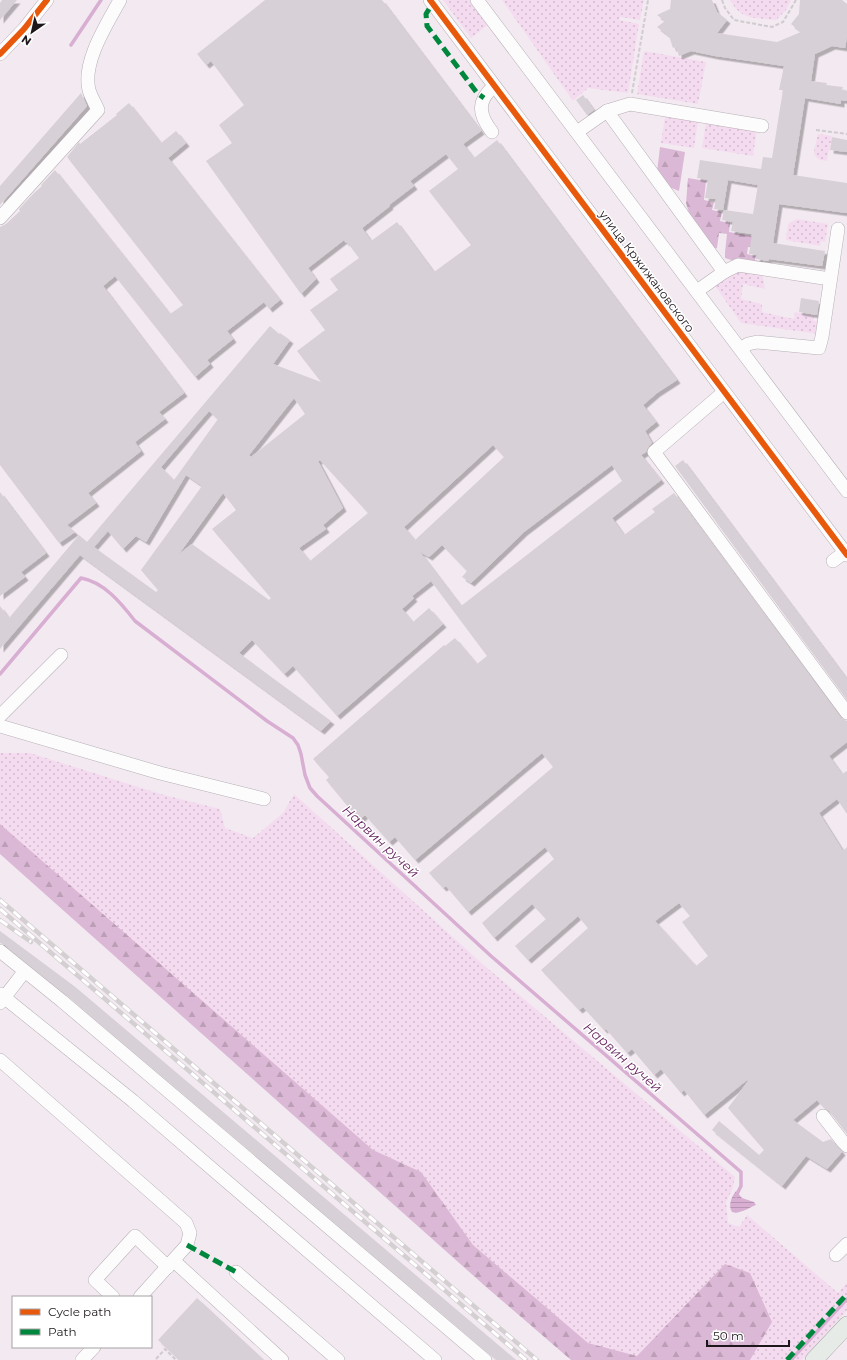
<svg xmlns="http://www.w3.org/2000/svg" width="847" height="1360" font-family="Montserrat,sans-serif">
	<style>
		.grass { fill: url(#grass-dots) }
		.forest { fill: url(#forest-firs) }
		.water { fill: url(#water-rules) }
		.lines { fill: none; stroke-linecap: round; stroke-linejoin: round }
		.stream { stroke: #d8aed2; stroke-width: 3.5 }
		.building { fill: #d7d0d6; fill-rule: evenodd; filter: url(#shadow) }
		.minor-casing { stroke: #b5afb4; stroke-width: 14 }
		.major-casing { stroke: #a7aca7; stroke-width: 18 }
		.path { stroke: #cfcbce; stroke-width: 2; stroke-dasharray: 4 2; stroke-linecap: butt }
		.minor { stroke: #fdfcfd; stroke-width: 13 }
		.major { stroke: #e7ebe8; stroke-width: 17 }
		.rail-casing { stroke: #d4d0d2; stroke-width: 4.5 }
		.rail { stroke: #fff; stroke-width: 3; stroke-dasharray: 9; stroke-linecap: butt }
		.quiet { stroke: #00873e; stroke-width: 5; stroke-dasharray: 10 5; stroke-linecap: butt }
		.cycleway-casing { stroke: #fff; stroke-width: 8 }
		.cycleway { stroke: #e8590c; stroke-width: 6 }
		.labels { text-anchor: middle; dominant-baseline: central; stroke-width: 3; stroke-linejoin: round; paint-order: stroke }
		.street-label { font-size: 12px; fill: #1d171c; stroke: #fff }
		.water-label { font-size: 13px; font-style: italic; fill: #682661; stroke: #fff }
	</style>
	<defs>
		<pattern id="grass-dots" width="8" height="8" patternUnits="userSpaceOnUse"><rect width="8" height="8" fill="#f5dbf0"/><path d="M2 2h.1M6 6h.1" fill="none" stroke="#d2bbcd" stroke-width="1.8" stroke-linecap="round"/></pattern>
		<pattern id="forest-firs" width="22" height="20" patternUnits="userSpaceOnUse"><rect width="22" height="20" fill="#dbb9d6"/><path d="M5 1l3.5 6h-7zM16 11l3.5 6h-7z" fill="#bc9eb7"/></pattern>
		<pattern id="water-rules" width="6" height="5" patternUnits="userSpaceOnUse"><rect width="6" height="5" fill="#d8aed2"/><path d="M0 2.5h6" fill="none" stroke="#b995b4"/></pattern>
		<filter id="shadow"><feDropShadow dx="3.5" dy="3.5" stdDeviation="0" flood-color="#0004"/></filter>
	</defs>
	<rect width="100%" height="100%" fill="#f3eaf1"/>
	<!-- grass -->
	<g class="grass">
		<polygon points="443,0 472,0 489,24 471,38"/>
		<polygon points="502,0 644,0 640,20 620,17 619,20 639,24 628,93 588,88 573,101"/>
		<path d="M730,0H791L786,10L776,20C754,17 742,21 730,0Z"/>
		<polygon points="644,51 706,62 698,104 637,94"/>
		<polygon points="665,116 698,121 694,148 661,143"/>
		<polygon points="706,122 757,129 753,156 702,148"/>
		<path d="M818,134L832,136L827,161C808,159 815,149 818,134Z"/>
		<polygon points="797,219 828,224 825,242 821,241 820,246 786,240 788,224"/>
		<polygon points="743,270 759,274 763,276 765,289 743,284 741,299 762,304 762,312 794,319 795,312 814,316 813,321 821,321 819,334 741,323 713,283"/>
		<polygon points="0,753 30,753 164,795 220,809 225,828 253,838 283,813 294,794 486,967 735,1177 732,1190 726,1202 728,1223 739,1227 747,1215 838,1293 847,1283 847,1310 802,1360 571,1360 0,854"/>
	</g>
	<!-- forest -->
	<g class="forest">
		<polygon points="660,147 685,152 679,191 664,185 657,172"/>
		<polygon points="688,178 706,181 704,200 714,202 712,210 722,212 720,221 730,223 729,232 757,237 756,248 748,247 747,254 755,256 755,260 763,262 763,266 737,262 725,258 725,252 727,234 719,233 717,248 712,249 690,216 686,203"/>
		<polygon points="0,824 373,1150 421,1172 473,1245 588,1343 637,1356 725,1264 750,1273 772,1322 750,1360 571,1360 485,1286 0,854"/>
	</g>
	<!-- water -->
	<path class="water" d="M736,1191L742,1198L754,1202L756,1205C748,1208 741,1214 732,1212C728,1206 731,1197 736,1191Z"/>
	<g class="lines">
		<!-- stream -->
		<g class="stream">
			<polyline points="71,45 101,0"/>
			<path d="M0,674L81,578C104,582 121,603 135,621L267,721L293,738L298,745L301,754L305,775L310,788L317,796L491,956L741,1172V1186L736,1196"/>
			<polyline points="791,1360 847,1299"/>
		</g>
	</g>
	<!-- building -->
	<g class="building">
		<polygon points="2,0 17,0 0,20 0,3"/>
		<path d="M265,0H382L481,131L463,144L474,158L497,140L677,380L657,393L643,405L656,422L645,431L652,443L649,446L646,452L641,455L661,480L612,518L624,535L655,512L652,509L674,493L841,718L847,721V742L829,756L842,774L847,771V814L837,799L819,813L843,851L847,847V1134L829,1111L824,1108L817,1100L793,1120L823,1142L831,1139L842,1152L827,1169L806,1156L782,1186L712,1130L719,1121L759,1155L764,1150L728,1108L748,1081L747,1080L704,1115L684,1090L681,1093L661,1069L654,1075L632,1049L627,1053L606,1029L604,1030L583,1007L579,1010L541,970L588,928L578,916L528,960L515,946L546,919L532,904L494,938L482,923L554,859L545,847L468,912L446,886L443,888L429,873L553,767L542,753L415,860L395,837L389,842L365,815L359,820L326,780L329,777L313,759L444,645L445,646L455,638L477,664L487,656L431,581L412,596L414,598L402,609L413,622L429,608L443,624L337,716L293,666L284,674L252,640L239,653L331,721L321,731L80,555L0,649V606L9,618L79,535L87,542L270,326L279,334L280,333L290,340L273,364L321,382L297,351L325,330L310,310L338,290L330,279L359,258L347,242L346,243L344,240L308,268L316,279L301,294L206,161L232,143L219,125L244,105L211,61L206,65L197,54ZM446,154L458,169L429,191L471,245L434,272L397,222L371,241L362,228L390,206L389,205L414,186L410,181ZM294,398L305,414L251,457L249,455ZM209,411L218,419L174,480L161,467ZM493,445L504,457L415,540L404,527ZM320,460L368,513L310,561L299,548L326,529L323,525L343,508L318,461ZM612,465L622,481L461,606L420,552L429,557L442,545L467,571L462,577L471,583L524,532ZM186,475L202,486L141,570L158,590L156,592L94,547L108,531L123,549L136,536L146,542ZM223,493L236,510L212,529L271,598L269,600L192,544L179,554ZM679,903L690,916L682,922L708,956L696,966L655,921Z"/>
		<polygon points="671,0 712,0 717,12 727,20 717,33 777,42 801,32 791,24 799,14 800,0 842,0 847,4 847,37 845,48 832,46 815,54 811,81 827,83 826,85 843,87 842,90 847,91 847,101 841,100 841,104 805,98 793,175 847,183 847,213 779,204 773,243 825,251 822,266 769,259 768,261 756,259 757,255 749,254 752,234 731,231 733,222 722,220 724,210 753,214 758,185 728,180 723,210 714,209 716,199 705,198 708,180 697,178 700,160 761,169 763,157 772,158 783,90 779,90 784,66 715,56 691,51 679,56 676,47 673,48 669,36 657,27 665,21 657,15 670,9"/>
		<polygon points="81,93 87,106 0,205 0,186"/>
		<polygon points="583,95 594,110 587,115 576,100"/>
		<polygon points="129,103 161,143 176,131 186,143 168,158 280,300 269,309 264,302 227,331 233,339 207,360 210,364 195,377 115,276 103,286 184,393 159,412 165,419 135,442 141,451 88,493 96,503 67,525 75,532 59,543 0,465 0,227 6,224 20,211 19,209 34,193 42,186 41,185 55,170 170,314 183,305 67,157 79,142 80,144 117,115 116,114"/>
		<polygon points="832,137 847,140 847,152 830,150"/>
		<polygon points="801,298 819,301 817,315 799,312"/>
		<polygon points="683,460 847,679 847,700 675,466"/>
		<polygon points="0,492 46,553 21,572 25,577 0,596"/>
		<polygon points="0,931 74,986 516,1360 497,1360 67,995 5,945 0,943"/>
		<polygon points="197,1298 264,1360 179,1360 158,1340"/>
	</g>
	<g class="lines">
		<!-- minor casing -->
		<g class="minor-casing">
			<g id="minor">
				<polyline points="430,0 847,555"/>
				<polyline points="477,0 847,491"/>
				<polyline points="0,54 24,29 47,0"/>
				<polyline points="607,111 724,272"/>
				<path d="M492,132C478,114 477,101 494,86"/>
				<polyline points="577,132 607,111 630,104 762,126"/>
				<path d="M0,218L98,110C95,103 91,97 89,90C82,62 107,24 120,0"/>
				<polyline points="697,291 724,272 738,265 830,279"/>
				<polyline points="741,349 748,344 757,342 819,348 822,337 838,229"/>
				<polyline points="724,392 654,452 847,713"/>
				<polyline points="833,561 845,552"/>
				<polyline points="0,716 61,655"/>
				<polyline points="0,726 160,773 264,799"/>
				<polyline points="0,951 62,1001 485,1360"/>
				<polyline points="0,994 133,1101 435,1360"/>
				<polyline points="0,1003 24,972"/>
				<polyline points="0,1060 186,1223 190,1233 187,1245 140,1297"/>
				<polyline points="823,1116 843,1142 847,1146"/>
				<polyline points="836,1255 847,1244"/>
				<polyline points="174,1261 282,1360"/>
				<polyline points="236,1272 338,1360"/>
				<polyline points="113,1297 95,1280 135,1236 168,1267"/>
				<polyline points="82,1360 94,1347"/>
			</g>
		</g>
		<!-- major casing -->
		<g class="major-casing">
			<polyline id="major" points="814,1360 847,1325"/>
		</g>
		<!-- path -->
		<g class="path">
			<polyline points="722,0 725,8 734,20 772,27 783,22 796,0"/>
			<polyline points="632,93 648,0"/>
			<polyline points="816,130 847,134"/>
			<polyline points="156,1359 165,1349 176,1360"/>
		</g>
		<!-- minor -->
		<use href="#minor" class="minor"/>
		<!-- major -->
		<use href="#major" class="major"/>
		<!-- rail casing -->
		<g class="rail-casing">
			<g id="rail">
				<polyline points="0,900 537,1360"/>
				<polyline points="0,909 526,1360"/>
				<polyline points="0,920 31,942"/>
			</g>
		</g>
		<!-- rail -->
		<use href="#rail" class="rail"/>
		<!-- quiet -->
		<g class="quiet">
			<polyline points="429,9 426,14 427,26 477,93 484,98"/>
			<polyline points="187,1245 236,1272"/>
			<polyline points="787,1360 847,1294"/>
		</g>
		<!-- cycleway casing -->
		<g class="cycleway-casing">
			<g id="cycleway">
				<polyline points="430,0 847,555"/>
				<polyline points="0,54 24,29 47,0"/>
			</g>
		</g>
		<!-- cycleway -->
		<use href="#cycleway" class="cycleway"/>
	</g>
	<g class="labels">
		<!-- street labels -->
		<g class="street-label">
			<text transform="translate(647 271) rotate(53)">улица Кржижановского</text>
		</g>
		<!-- water labels -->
		<g class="water-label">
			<text transform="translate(381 841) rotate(43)">Нарвин ручей</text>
			<text transform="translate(623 1057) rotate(41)">Нарвин ручей</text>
		</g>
	</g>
	<!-- legend -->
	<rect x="12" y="1296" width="140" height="52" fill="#ffffff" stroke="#a5a2a4"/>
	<rect x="20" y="1309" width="20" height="6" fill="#e8590c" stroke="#a5a2a4"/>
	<text x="48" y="1316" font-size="12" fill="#1d171c">Cycle path</text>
	<rect x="20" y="1329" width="20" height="6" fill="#00873e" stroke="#a5a2a4"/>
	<text x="48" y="1336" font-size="12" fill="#1d171c">Path</text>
	<!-- north arrow -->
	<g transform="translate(32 32) rotate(214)" stroke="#ffffff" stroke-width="3" paint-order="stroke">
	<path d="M0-3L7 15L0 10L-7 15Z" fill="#1d171c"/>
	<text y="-6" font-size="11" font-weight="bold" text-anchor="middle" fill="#1d171c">N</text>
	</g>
	<!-- scale -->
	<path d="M707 1340v6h82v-6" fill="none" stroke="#1d171c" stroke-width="2"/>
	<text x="713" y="1340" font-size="12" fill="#1d171c" stroke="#ffffff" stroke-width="3" paint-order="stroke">50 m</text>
</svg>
